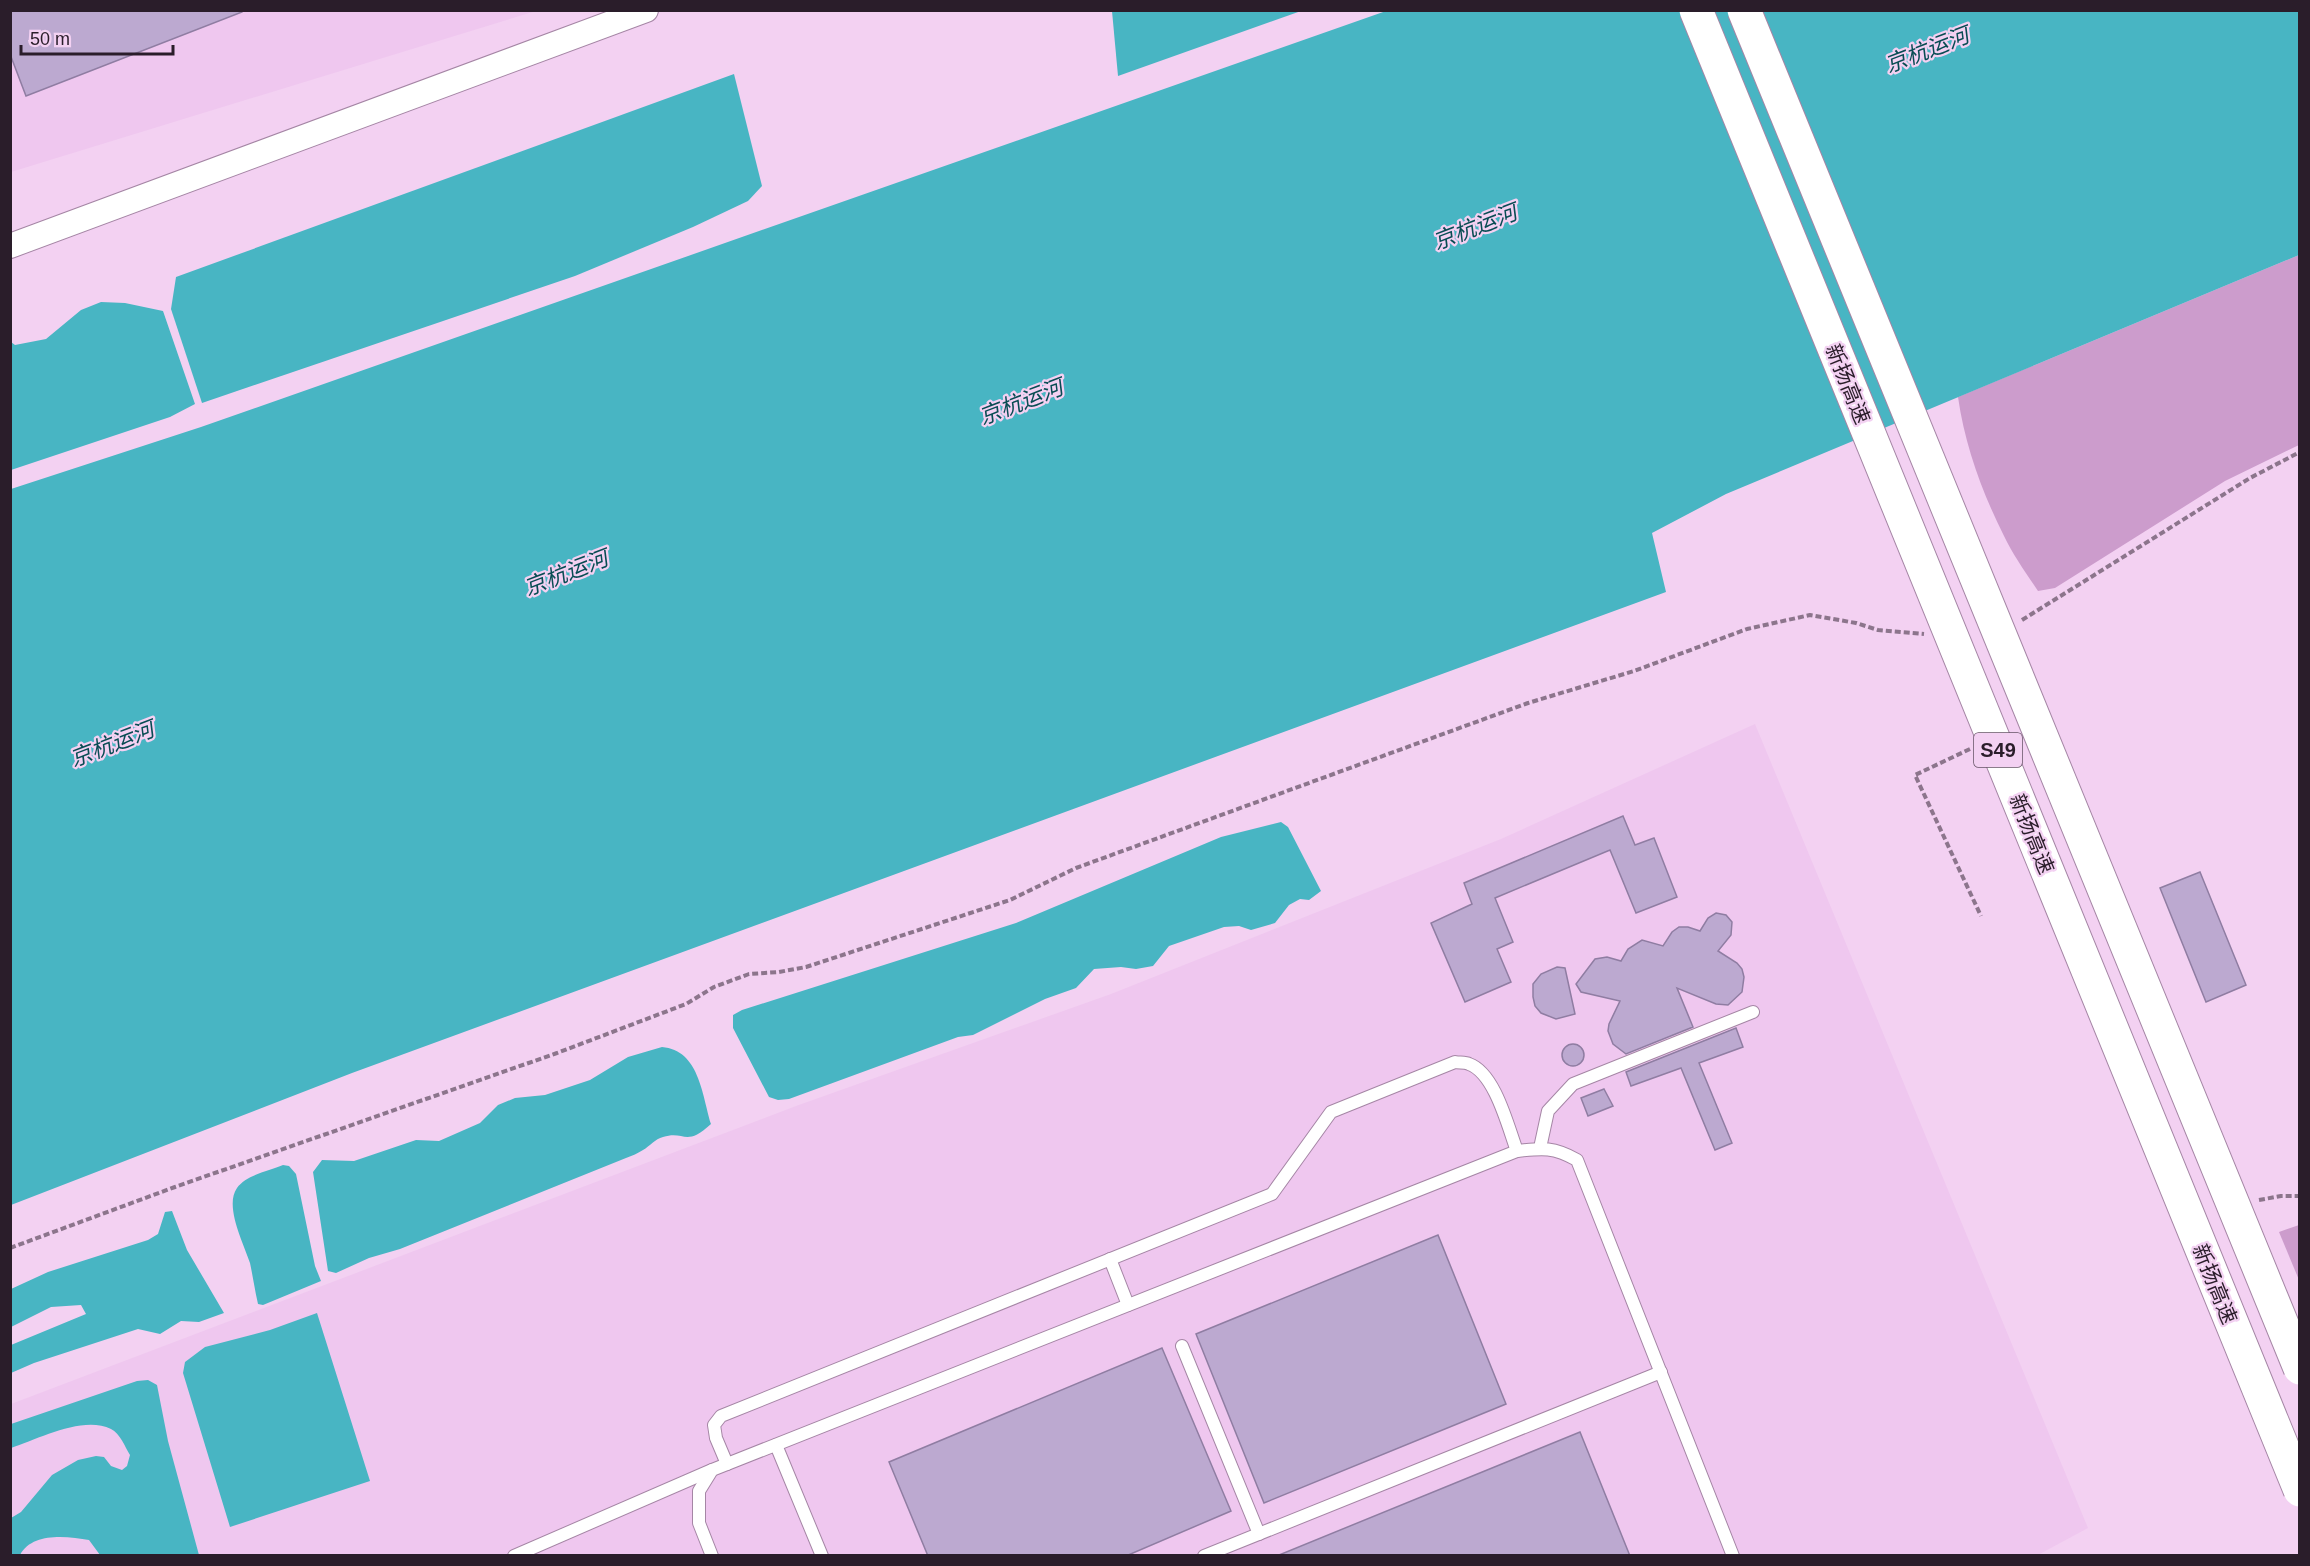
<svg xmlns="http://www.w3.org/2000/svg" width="2310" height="1566" font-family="Helvetica,'Noto Sans SC',sans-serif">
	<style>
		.built { fill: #efc7ef }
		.green { fill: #cc9ccc }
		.water { fill: #48b5c3 }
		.building { fill: #bca9d0; stroke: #8f7da2; stroke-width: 1.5 }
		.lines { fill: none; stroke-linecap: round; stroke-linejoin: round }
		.lane-casing { stroke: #a586a5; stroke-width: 14 }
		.street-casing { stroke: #a586a5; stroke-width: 26 }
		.path { stroke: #8c758c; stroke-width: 4; stroke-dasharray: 6 3; stroke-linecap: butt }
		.lane { stroke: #fff; stroke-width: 12 }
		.street { stroke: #fff; stroke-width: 24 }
		.highway-bridge-casing { stroke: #a586a5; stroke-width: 35; stroke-linecap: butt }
		.highway-bridge { stroke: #fff; stroke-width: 33 }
		.labels { text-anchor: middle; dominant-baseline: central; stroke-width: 4.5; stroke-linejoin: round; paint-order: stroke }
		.shield { fill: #f3d1f2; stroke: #665366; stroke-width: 1.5 }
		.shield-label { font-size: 20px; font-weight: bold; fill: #2a1d2a }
		.street-label { font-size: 21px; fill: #2a1d2a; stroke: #f3d1f2 }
		.water-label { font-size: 22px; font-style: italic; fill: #084c53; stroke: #f3d1f2 }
	</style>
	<rect width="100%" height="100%" fill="#f3d1f2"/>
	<!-- built -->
	<g class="built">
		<polygon points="11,11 536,11 11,172"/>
		<polygon points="1755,724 2088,1528 2036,1556 11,1556 11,1404 796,1106 1111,994 1501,839"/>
	</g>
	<!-- green -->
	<g class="green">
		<path d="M2299,255V445L2225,481L2055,588L2038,591C2026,573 2013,555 2004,536C1982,492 1965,446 1958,397Z"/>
		<polygon points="2299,1225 2299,1280 2279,1232"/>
	</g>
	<!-- water -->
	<g class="water">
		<polygon points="1112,11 1112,10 1301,11 1118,76"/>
		<polygon points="1386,11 2299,11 2299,255 1726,494 1652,533 1666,592 352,1073 11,1205 11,489 201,427"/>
		<polygon points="734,74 762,186 748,201 693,227 575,276 202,403 171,309 176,277"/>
		<polygon points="101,302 125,303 163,311 195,404 170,417 11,470 11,342 15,345 46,339 81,310"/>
		<polygon points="1281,822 1288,827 1321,891 1309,900 1300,899 1289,905 1275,923 1251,930 1239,926 1224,927 1169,946 1153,966 1136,969 1121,967 1094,969 1076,988 1045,999 973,1035 958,1037 789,1099 778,1100 769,1097 733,1028 733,1015 742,1010 1016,923 1221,837"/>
		<path d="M662,1047C699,1050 702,1094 711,1124C685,1148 685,1130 663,1137C655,1139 650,1146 643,1150C638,1153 632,1156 626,1158L400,1249L369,1258L336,1273L328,1271L313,1172L322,1160L354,1161L416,1140L439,1141L480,1123L498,1105L515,1098L545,1095L590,1080L628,1057Z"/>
		<path d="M283,1165L289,1166L296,1174L315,1266L321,1281L263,1305L258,1304C255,1291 253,1277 250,1263C244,1244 224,1206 237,1188C246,1175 269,1171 283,1165Z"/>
		<polygon points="172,1211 187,1250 224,1313 199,1322 181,1321 160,1334 138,1329 34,1363 11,1373 11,1345 86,1314 81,1305 51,1307 11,1327 11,1289 48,1272 148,1240 158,1234 165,1212"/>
		<polygon points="317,1313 370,1481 230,1527 183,1373 185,1362 205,1347 270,1330"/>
		<path d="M148,1380L157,1385L168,1441L199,1555H100L89,1540C67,1536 32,1532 20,1555H11V1518L21,1512L52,1475L78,1460L96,1456L104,1457L111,1466L122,1470L127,1466L130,1455C125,1447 120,1433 111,1429C83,1415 38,1439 11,1448V1424L137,1381Z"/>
	</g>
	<!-- building -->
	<g class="building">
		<polygon points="10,10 242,10 242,12 26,96 10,54"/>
		<polygon points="1623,816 1635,845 1654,838 1677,897 1636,913 1610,850 1495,898 1513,942 1497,949 1511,982 1465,1002 1431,923 1472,904 1464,883"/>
		<polygon points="2200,872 2246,985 2206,1002 2160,888"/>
		<polygon points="1716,913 1726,915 1732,922 1731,935 1718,951 1737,963 1742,969 1744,977 1742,992 1728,1005 1716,1004 1677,988 1693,1027 1626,1054 1613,1044 1608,1031 1609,1024 1620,1001 1581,992 1576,984 1595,959 1607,957 1621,961 1628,949 1642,940 1663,946 1672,932 1679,927 1688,927 1700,931 1708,918"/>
		<polygon points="1557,967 1565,968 1575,1014 1556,1019 1541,1013 1535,1006 1533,997 1533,984 1541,974"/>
		<polygon points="1736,1028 1743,1047 1699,1063 1732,1143 1715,1150 1681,1068 1631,1086 1626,1072"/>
		<circle cx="1573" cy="1055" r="11"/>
		<polygon points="1604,1089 1613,1106 1588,1116 1581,1098"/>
		<polygon points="1438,1235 1506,1404 1264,1503 1196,1334"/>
		<polygon points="1162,1348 1231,1511 1126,1556 928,1556 889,1462"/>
		<polygon points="1580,1432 1630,1556 1280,1556 1279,1555"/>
	</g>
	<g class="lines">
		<!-- lane casing -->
		<g class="lane-casing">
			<g id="lane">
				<polyline points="1540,1148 1548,1111 1573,1084 1753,1012"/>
				<polyline points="1110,1259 1128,1305"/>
				<polyline points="1182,1346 1259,1534"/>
				<polyline points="776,1445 822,1556"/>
				<path d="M727,1464L716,1438L714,1425L721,1416L1272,1194L1331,1112L1455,1062C1459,1063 1465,1062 1469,1064C1495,1073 1508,1127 1517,1151"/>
				<polyline points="514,1556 712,1470"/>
				<path d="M712,1556L699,1523V1491L712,1470L1517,1151C1543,1148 1554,1147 1577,1160L1733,1556"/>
				<polyline points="1204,1556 1661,1372"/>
			</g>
		</g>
		<!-- street casing -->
		<g class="street-casing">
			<polyline id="street" points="10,246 646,10"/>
		</g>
		<!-- path -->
		<g class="path">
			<polyline points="2022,620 2250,478 2300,452"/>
			<polyline points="1970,749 1915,775 1981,916"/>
			<polyline points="2259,1200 2281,1196 2300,1196"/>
			<polyline points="10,1248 175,1187 557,1053 686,1004 714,987 749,974 779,972 806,967 1010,900 1076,868 1528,703 1634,671 1747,629 1810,615 1856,623 1878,630 1924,634"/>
		</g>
		<!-- lane -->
		<use href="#lane" class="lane"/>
		<!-- street -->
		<use href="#street" class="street"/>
		<!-- highway-bridge casing -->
		<g class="highway-bridge-casing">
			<g id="highway-bridge">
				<polyline points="1696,10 2300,1490"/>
				<polyline points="1744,10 2300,1368"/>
			</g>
		</g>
		<!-- highway-bridge -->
		<use href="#highway-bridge" class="highway-bridge"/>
	</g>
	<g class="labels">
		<!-- shield labels -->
		<rect class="shield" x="1974" y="733" width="48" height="34" rx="4.5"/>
		<g class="shield-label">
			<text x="1998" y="750">S49</text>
		</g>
		<!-- street labels -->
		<g class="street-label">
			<text transform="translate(1848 384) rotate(68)">新扬高速</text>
			<text transform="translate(2032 834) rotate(68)">新扬高速</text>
			<text transform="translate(2215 1284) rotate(68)">新扬高速</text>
		</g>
		<!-- water labels -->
		<g class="water-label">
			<text transform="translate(1927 50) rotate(-21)">京杭运河</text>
			<text transform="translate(1475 227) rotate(-21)">京杭运河</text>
			<text transform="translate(1021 402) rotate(-21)">京杭运河</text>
			<text transform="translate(566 573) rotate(-21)">京杭运河</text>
			<text transform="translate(112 744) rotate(-21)">京杭运河</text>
		</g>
	</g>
	<!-- border -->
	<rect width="2310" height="1566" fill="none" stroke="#2a1d2a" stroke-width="24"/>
	<!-- scale -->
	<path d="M21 45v9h152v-9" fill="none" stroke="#2a1d2a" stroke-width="3"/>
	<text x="30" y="45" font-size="18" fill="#2a1d2a" stroke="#f3d1f2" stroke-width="4.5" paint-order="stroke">50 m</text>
</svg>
